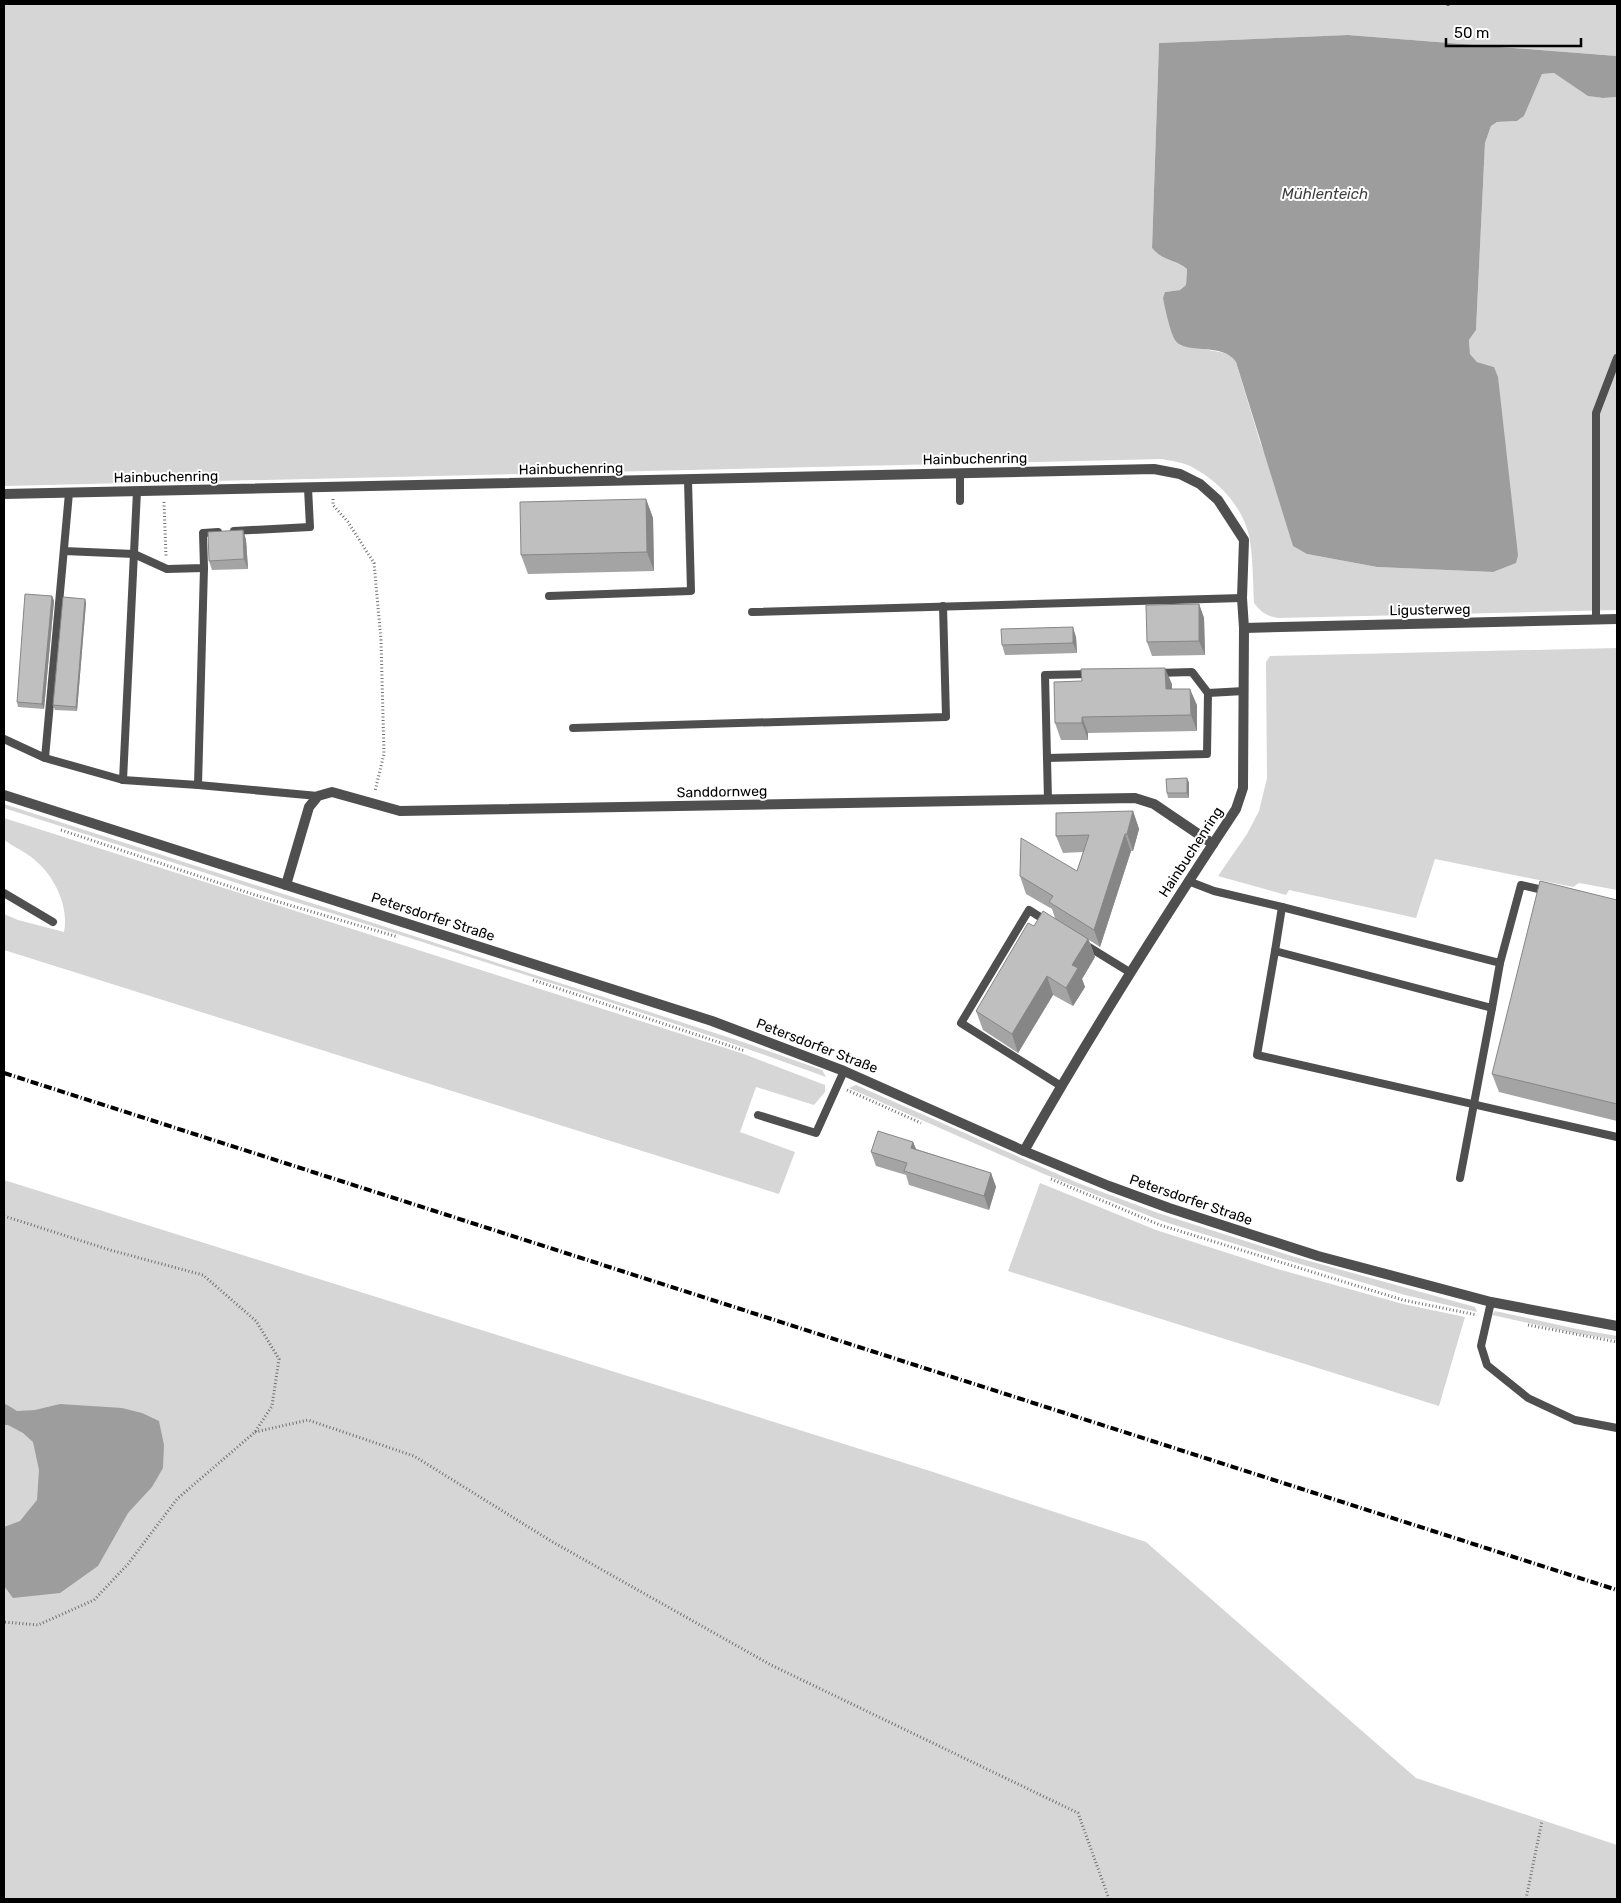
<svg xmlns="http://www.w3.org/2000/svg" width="1621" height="1903" font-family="Rubik,sans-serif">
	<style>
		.green { fill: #d6d6d6 }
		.water { fill: #9d9d9d }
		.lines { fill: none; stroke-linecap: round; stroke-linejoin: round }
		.path { stroke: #717171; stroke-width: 3; stroke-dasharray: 1 2.5; stroke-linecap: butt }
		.lane { stroke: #4f4f4f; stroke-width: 8 }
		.street { stroke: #4f4f4f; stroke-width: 10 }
		.rail { stroke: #000; stroke-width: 4; stroke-dasharray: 8 2.5 1 2.5; stroke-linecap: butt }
		.wall { fill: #a4a4a4 }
		.shaded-wall { fill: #868686 }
		.building { fill: #bfbfbf; stroke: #868686 }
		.labels { text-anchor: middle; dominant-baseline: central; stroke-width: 4; stroke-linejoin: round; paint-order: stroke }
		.street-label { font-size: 14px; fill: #000; stroke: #fff }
		.water-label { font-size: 15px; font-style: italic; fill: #3e3e3e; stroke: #fff }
	</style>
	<rect width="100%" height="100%" fill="#fff"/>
	<!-- green -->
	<g class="green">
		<path d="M4,4H1617V56L1348,35L1159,43L1152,248C1164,262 1174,259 1187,269L1186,285L1180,290L1165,292L1180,345L1225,353L1232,356L1236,362L1260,442L1307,554L1377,567L1493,572L1494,367L1477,362L1470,354L1469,340L1476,330L1485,143L1491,126L1497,122L1517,121L1524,116L1542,74L1554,73L1589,96L1603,98L1617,97V610L1278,618C1266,616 1261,612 1254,603C1253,583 1253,561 1250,541C1245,509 1220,482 1192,467C1183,462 1171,461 1162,459L4,486Z"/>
		<polygon points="1617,648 1617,890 1579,883 1573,887 1435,859 1416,918 1289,890 1286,895 1218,876 1247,834 1259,811 1267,778 1266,662 1270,656"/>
		<path d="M4,804L746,1043L822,1070L826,1077C663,1017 497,966 331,913C222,879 113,843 4,808Z"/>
		<path d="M4,818L741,1053L825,1085V1092L814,1105L756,1087L740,1132L795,1152L779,1194L4,950V914L18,920L64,932C69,908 56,879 37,862C28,853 14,847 4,840Z"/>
		<polygon points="856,1085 1078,1183 1158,1213 1295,1257 1475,1307 1477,1312 1405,1295 1280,1258 1162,1221 1044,1174 849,1088"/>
		<polygon points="4,1180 930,1471 1146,1542 1416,1778 1617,1845 1617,1899 4,1899"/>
		<polygon points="1040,1183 1156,1230 1274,1268 1403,1304 1465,1317 1439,1406 1008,1271"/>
		<polygon points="1495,1311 1577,1329 1617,1336 1617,1340 1574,1333 1492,1315"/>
	</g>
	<!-- water -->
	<g class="water">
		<path d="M1348,35L1617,56V97L1603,98L1588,96L1554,73L1542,74L1524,116L1517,121L1497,122L1491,126L1485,143L1476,330L1469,340L1470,354L1477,362L1494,367L1498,377L1518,555L1516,563L1493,572L1377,567L1307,554L1293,546L1236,362C1224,342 1184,355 1175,340C1170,332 1165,308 1163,298L1165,292L1180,290L1186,285L1187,269C1175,259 1164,262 1152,248L1159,43Z"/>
		<polygon points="4,1403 17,1411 35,1410 60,1404 122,1408 142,1413 159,1421 164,1445 163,1468 152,1487 128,1513 98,1566 60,1593 13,1598 4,1586 4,1527 20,1521 37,1500 39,1470 33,1442 23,1433 8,1425 4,1425"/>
	</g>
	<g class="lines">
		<!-- path -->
		<g class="path">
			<polyline points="1448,6 1448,4"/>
			<polyline points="333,499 333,505 348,522 374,563 381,640 384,754 375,791"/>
			<polyline points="164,502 166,556"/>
			<polyline points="61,830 255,895 398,937"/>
			<polyline points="533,980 745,1051"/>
			<polyline points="847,1090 921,1123"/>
			<polyline points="1051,1179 1160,1225 1403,1300 1477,1315"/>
			<polyline points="4,1216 110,1250 203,1275 256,1321 279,1359 272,1406 255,1432 177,1499 128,1564 94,1600 38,1625 4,1622"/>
			<polyline points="1528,1325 1617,1342"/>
			<polyline points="255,1432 308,1420 414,1456 551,1541 771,1665 1078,1813 1109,1899"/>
			<polyline points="1526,1899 1542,1821"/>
		</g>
		<!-- lane -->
		<g class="lane">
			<polyline points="960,473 960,501"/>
			<polyline points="234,531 310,527 308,488"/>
			<polyline points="64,551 134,554 167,569 204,568 203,533 218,532"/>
			<polyline points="549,596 691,591 688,480"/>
			<polyline points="752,612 1242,598"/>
			<polyline points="1596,619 1596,413 1617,358"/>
			<polyline points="1157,673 1192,672 1208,693 1244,691"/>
			<polyline points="573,728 946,717 943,606"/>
			<polyline points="4,739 45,758 123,780 137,491"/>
			<polyline points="45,758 69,493"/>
			<polyline points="1047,758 1207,754 1208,693"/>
			<polyline points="123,780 198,785 204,568"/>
			<polyline points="198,785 318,796"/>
			<polyline points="1048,800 1045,675 1090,674"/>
			<polyline points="1188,881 1214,891 1282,907 1500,963 1521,885 1547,891"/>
			<polyline points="4,893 53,922"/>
			<polyline points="1282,907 1275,951 1492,1008 1500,963"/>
			<polyline points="1048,922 1029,910 961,1023 1061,1086"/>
			<polyline points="1084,944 1131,973"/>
			<polyline points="1275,951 1257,1055 1617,1137"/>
			<polyline points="758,1115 816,1133 844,1071"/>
			<polyline points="1460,1178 1492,1008"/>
			<polyline points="1491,1302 1481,1346 1487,1365 1528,1398 1575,1420 1617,1428"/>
		</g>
		<!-- street -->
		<g class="street">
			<path d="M4,494L1154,469L1180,474L1200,484L1218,500L1244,540L1242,598L1244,628L1243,788L1236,809C1162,921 1090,1034 1024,1151"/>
			<polyline points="1244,628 1617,619"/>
			<polyline points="4,795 712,1021 844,1071 1024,1151 1109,1186 1169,1208 1318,1256 1491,1302 1617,1326"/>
			<polyline points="286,885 309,807 318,796 332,792 400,811 1135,798 1154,804 1213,844"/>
		</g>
		<!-- rail -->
		<polyline class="rail" points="4,1073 1617,1590"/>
	</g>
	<!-- wall -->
	<g class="wall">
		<polygon points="646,499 653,518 654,571 528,574 521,555"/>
		<polygon points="243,530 246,540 248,569 212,570 209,561"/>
		<polygon points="52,596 54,601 44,709 18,707 17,702"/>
		<polygon points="85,599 86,603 77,711 55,710 53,705"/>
		<polygon points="1199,604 1204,618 1205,655 1152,656 1147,642"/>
		<polygon points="1076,637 1077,653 1005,655 1002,645"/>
		<polygon points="1172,684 1172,689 1197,705 1197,731 1088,733 1088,740 1061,740 1055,723"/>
		<polygon points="1187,778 1189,783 1189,798 1168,798 1167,793"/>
		<polygon points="1133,811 1139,829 1133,851 1131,851 1100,947 1089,940 1095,957 1082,979 1085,987 1073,1006 1053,995 1018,1053 983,1030 976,1011 1034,926 1055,918 1052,909 1026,894 1020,876 1077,871 1083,852 1063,853 1056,836"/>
		<polygon points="1617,900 1617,1121 1499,1092 1492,1074"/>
		<polygon points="913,1142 916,1149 991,1173 996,1187 989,1210 909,1185 906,1175 876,1166 871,1152"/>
	</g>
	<!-- shaded-wall -->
	<g class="shaded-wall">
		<polygon points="646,499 653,518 654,571 647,552"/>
		<polygon points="243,530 246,540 248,569 244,559"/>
		<polygon points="52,596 54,601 44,709 42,704"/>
		<polygon points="85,599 86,603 77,711 76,707"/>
		<polygon points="1199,604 1204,618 1205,655 1199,641"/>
		<polygon points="1073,627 1076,637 1077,653 1073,643"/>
		<polygon points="1165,668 1172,684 1172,706 1166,689"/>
		<polygon points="1190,689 1197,705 1197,731 1191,715"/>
		<polygon points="1082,717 1088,733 1088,740 1082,723"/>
		<polygon points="1187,778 1189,783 1189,798 1187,793"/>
		<polygon points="1133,811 1139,829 1133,851 1127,834"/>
		<polygon points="1125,834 1131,851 1100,947 1094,930"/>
		<polygon points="1088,939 1095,957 1082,979 1085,987 1073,1006 1066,988 1072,965"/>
		<polygon points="1047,976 1053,995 1018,1053 1012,1034"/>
		<polygon points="913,1142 919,1156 911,1148"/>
		<polygon points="991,1173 996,1187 989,1210 984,1196"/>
	</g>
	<!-- building -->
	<g class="building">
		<polygon points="646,499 647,552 521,555 520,502"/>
		<polygon points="243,530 244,559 209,561 208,532"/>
		<polygon points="25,594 52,596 42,704 17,702"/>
		<polygon points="63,597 85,599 76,707 53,705"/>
		<polygon points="1199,604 1199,641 1147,642 1146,605"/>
		<polygon points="1073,627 1073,643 1002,645 1001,629"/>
		<polygon points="1165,668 1166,689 1190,689 1191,715 1082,717 1082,723 1055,723 1054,682 1082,681 1081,669"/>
		<polygon points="1187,778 1187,793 1167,793 1166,779"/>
		<polygon points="1133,811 1127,834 1125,834 1094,930 1049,902 1053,896 1020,876 1021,838 1077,871 1089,835 1056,836 1056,813"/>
		<polygon points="1540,881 1617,900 1617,1104 1492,1074"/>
		<polygon points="1043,911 1088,939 1072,965 1078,968 1066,988 1047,976 1012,1034 976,1011 1028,923 1034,926"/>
		<polygon points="878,1131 913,1142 911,1148 991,1173 984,1196 904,1171 907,1163 871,1152"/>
	</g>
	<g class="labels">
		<!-- street labels -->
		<g class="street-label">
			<text transform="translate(975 459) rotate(-1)">Hainbuchenring</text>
			<text transform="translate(571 469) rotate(-1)">Hainbuchenring</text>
			<text transform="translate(166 477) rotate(-1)">Hainbuchenring</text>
			<text transform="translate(1430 610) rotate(-1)">Ligusterweg</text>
			<text transform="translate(722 792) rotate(-1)">Sanddornweg</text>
			<text transform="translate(1191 852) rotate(-57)">Hainbuchenring</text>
			<text transform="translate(433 917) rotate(18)">Petersdorfer Straße</text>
			<text transform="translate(817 1046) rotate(21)">Petersdorfer Straße</text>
			<text transform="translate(1191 1200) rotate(19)">Petersdorfer Straße</text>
		</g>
		<!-- water labels -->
		<g class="water-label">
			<text x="1325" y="194">Mühlenteich</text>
		</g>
	</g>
	<!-- border -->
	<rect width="1621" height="1903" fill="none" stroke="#000000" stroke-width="10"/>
	<!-- scale -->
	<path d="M1446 38v8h135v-8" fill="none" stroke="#000000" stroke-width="2.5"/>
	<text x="1454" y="38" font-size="15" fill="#000000" stroke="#ffffff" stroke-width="4" paint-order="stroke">50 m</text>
</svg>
